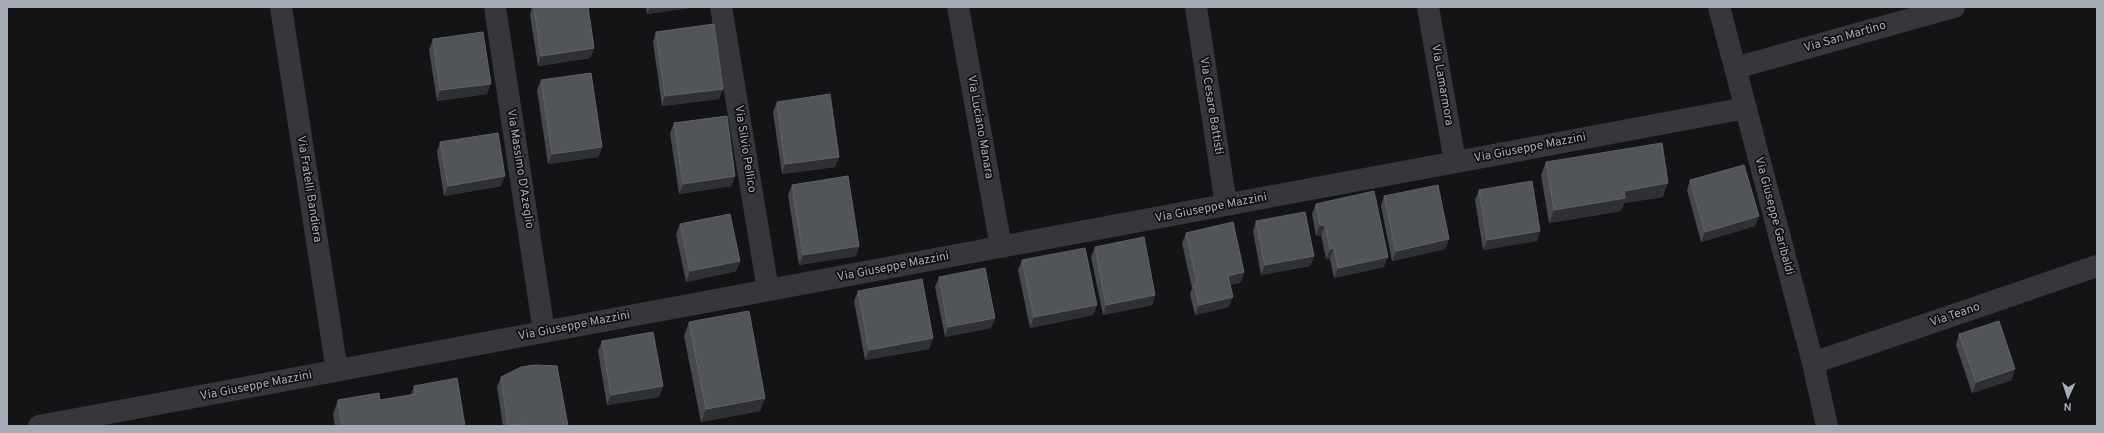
<svg xmlns="http://www.w3.org/2000/svg" width="2104" height="433" font-family="Overpass,sans-serif">
	<style>
		.lines { fill: none; stroke-linecap: round; stroke-linejoin: round }
		.minor { stroke: #35373b; stroke-width: 22 }
		.wall { fill: #47494e }
		.shaded-wall { fill: #2e3033 }
		.building { fill: #515459; stroke: #5f6268 }
		.labels { text-anchor: middle; dominant-baseline: central; stroke-width: 3.5; stroke-linejoin: round; paint-order: stroke }
		.street-label { font-size: 12px; fill: #a6acb6; stroke: #0f0f11 }
	</style>
	<rect width="100%" height="100%" fill="#141416"/>
	<g class="lines">
		<!-- minor -->
		<g class="minor">
			<polyline points="281,7 337,371"/>
			<polyline points="495,7 544,332"/>
			<polyline points="721,7 768,290"/>
			<polyline points="958,7 1001,247"/>
			<polyline points="1196,7 1226,205"/>
			<polyline points="1428,7 1455,162"/>
			<polyline points="1719,7 1813,363 1827,426"/>
			<polyline points="1735,68 1954,7"/>
			<polyline points="1813,363 2097,266"/>
			<polyline points="39,426 1746,108"/>
		</g>
	</g>
	<!-- wall -->
	<g class="wall">
		<polygon points="532,7 588,7 594,48 590,58 538,66 530,15"/>
		<polygon points="646,7 696,7 647,14"/>
		<polygon points="656,32 723,89 719,99 662,106 653,42"/>
		<polygon points="433,39 487,94 437,101 429,50"/>
		<polygon points="541,80 602,147 598,157 548,164 537,90"/>
		<polygon points="777,102 839,157 835,167 782,174 773,112"/>
		<polygon points="674,123 735,176 731,186 679,194 670,133"/>
		<polygon points="440,142 501,186 444,196 437,152"/>
		<polygon points="1546,162 1663,197 1624,203 1621,211 1549,223 1541,175"/>
		<polygon points="1690,180 1755,226 1701,242 1687,190"/>
		<polygon points="792,185 859,246 856,256 799,265 788,195"/>
		<polygon points="1479,190 1540,231 1537,241 1483,250 1475,200"/>
		<polygon points="1384,196 1449,239 1445,249 1392,261 1381,206"/>
		<polygon points="1316,204 1384,267 1334,278 1330,259 1326,259 1321,235 1316,236 1312,214"/>
		<polygon points="1256,221 1314,256 1310,266 1261,275 1253,231"/>
		<polygon points="680,224 740,261 736,271 686,282 676,234"/>
		<polygon points="1186,233 1244,272 1241,282 1230,285 1229,307 1195,315 1190,294 1192,288 1182,243"/>
		<polygon points="1095,247 1155,295 1152,305 1103,315 1091,257"/>
		<polygon points="1022,260 1097,305 1093,315 1030,328 1018,270"/>
		<polygon points="939,277 995,318 991,328 945,337 935,287"/>
		<polygon points="858,291 933,338 929,349 865,360 854,301"/>
		<polygon points="689,322 765,398 760,411 701,422 684,336"/>
		<polygon points="1959,334 2012,380 1972,393 1956,345"/>
		<polygon points="602,341 663,386 659,397 607,405 598,351"/>
		<polygon points="501,377 568,426 503,426 497,387"/>
		<polygon points="414,386 465,426 335,426 333,414 338,400 380,400 411,395"/>
	</g>
	<!-- shaded-wall -->
	<g class="shaded-wall">
		<polygon points="650,7 696,7 647,14"/>
		<polygon points="594,48 590,58 538,66 541,56"/>
		<polygon points="491,84 487,94 437,101 440,90"/>
		<polygon points="723,89 719,99 662,106 665,96"/>
		<polygon points="602,147 598,157 548,164 552,154"/>
		<polygon points="839,157 835,167 782,174 785,164"/>
		<polygon points="505,176 501,186 444,196 448,186"/>
		<polygon points="735,176 731,186 679,194 683,184"/>
		<polygon points="1668,183 1663,197 1624,203 1621,211 1549,223 1554,210 1624,191"/>
		<polygon points="1759,216 1755,226 1701,242 1705,232"/>
		<polygon points="1320,225 1325,225 1321,235 1316,236"/>
		<polygon points="1540,231 1537,241 1483,250 1487,240"/>
		<polygon points="1449,239 1445,249 1392,261 1396,251"/>
		<polygon points="859,246 856,256 799,265 803,255"/>
		<polygon points="1334,248 1330,259 1326,259 1330,249"/>
		<polygon points="1314,256 1310,266 1261,275 1265,265"/>
		<polygon points="1388,257 1384,267 1334,278 1338,268"/>
		<polygon points="740,261 736,271 686,282 690,271"/>
		<polygon points="1244,272 1241,282 1224,286 1228,276"/>
		<polygon points="1155,295 1152,305 1103,315 1106,305"/>
		<polygon points="1233,297 1229,307 1195,315 1199,305"/>
		<polygon points="1097,305 1093,315 1030,328 1034,317"/>
		<polygon points="995,318 991,328 945,337 948,327"/>
		<polygon points="933,338 929,349 865,360 869,350"/>
		<polygon points="2015,369 2012,380 1972,393 1976,382"/>
		<polygon points="663,386 659,397 607,405 611,395"/>
		<polygon points="765,398 760,411 701,422 706,409"/>
		<polygon points="528,424 527,426 508,426 508,425"/>
	</g>
	<!-- building -->
	<g class="building">
		<polygon points="534,7 588,7 594,48 541,56"/>
		<polygon points="714,24 723,89 665,96 656,32"/>
		<polygon points="483,32 491,84 440,90 433,39"/>
		<polygon points="591,73 602,147 552,154 541,80"/>
		<polygon points="830,94 839,157 785,164 777,102"/>
		<polygon points="727,116 735,176 683,184 674,123"/>
		<polygon points="498,133 505,176 448,186 440,142"/>
		<polygon points="1662,143 1668,183 1624,191 1625,198 1554,210 1546,162"/>
		<polygon points="1744,165 1759,216 1705,232 1690,180"/>
		<polygon points="848,176 859,246 803,255 792,185"/>
		<polygon points="1532,181 1540,231 1487,240 1479,190"/>
		<polygon points="1438,185 1449,239 1396,251 1384,196"/>
		<polygon points="1374,191 1388,257 1338,268 1334,248 1330,249 1325,225 1320,225 1316,204"/>
		<polygon points="1305,212 1314,256 1265,265 1256,221"/>
		<polygon points="730,214 740,261 690,271 680,224"/>
		<polygon points="1233,222 1244,272 1228,276 1233,297 1199,305 1194,284 1197,283 1186,233"/>
		<polygon points="1144,237 1155,295 1106,305 1095,247"/>
		<polygon points="1085,248 1097,305 1034,317 1022,260"/>
		<polygon points="985,268 995,318 948,327 939,277"/>
		<polygon points="922,279 933,338 869,350 858,291"/>
		<polygon points="749,311 765,398 706,409 689,322"/>
		<polygon points="1999,321 2015,369 1976,382 1959,334"/>
		<polygon points="653,332 663,386 611,395 602,341"/>
		<polygon points="535,365 557,366 568,426 528,426 528,424 508,425 501,377 521,367"/>
		<polygon points="457,378 465,426 342,426 338,400 379,393 380,400 416,394 414,386"/>
	</g>
	<g class="labels">
		<!-- street labels -->
		<g class="street-label">
			<text transform="translate(1845 37) rotate(-16)">Via San Martino</text>
			<text transform="translate(1442 85) rotate(80)">Via Lamarmora</text>
			<text transform="translate(1211 106) rotate(81)">Via Cesare Battisti</text>
			<text transform="translate(980 127) rotate(80)">Via Luciano Manara</text>
			<text transform="translate(1530 148) rotate(-11)">Via Giuseppe Mazzini</text>
			<text transform="translate(745 149) rotate(81)">Via Silvio Pellico</text>
			<text transform="translate(520 169) rotate(81)">Via Massimo D'Azeglio</text>
			<text transform="translate(309 189) rotate(81)">Via Fratelli Bandiera</text>
			<text transform="translate(1211 208) rotate(-11)">Via Giuseppe Mazzini</text>
			<text transform="translate(1774 216) rotate(75)">Via Giuseppe Garibaldi</text>
			<text transform="translate(893 267) rotate(-11)">Via Giuseppe Mazzini</text>
			<text transform="translate(1955 315) rotate(-19)">Via Teano</text>
			<text transform="translate(574 326) rotate(-11)">Via Giuseppe Mazzini</text>
			<text transform="translate(256 386) rotate(-11)">Via Giuseppe Mazzini</text>
		</g>
	</g>
	<!-- border -->
	<rect width="2104" height="433" fill="none" stroke="#a6acb6" stroke-width="16"/>
	<!-- north arrow -->
	<g transform="translate(2068 397) rotate(183)" stroke="#0f0f11" stroke-width="3" paint-order="stroke">
	<path d="M0-3L7 15L0 10L-7 15Z" fill="#a6acb6"/>
	<text y="-6" font-size="11" font-weight="bold" text-anchor="middle" fill="#a6acb6">N</text>
	</g>
</svg>
